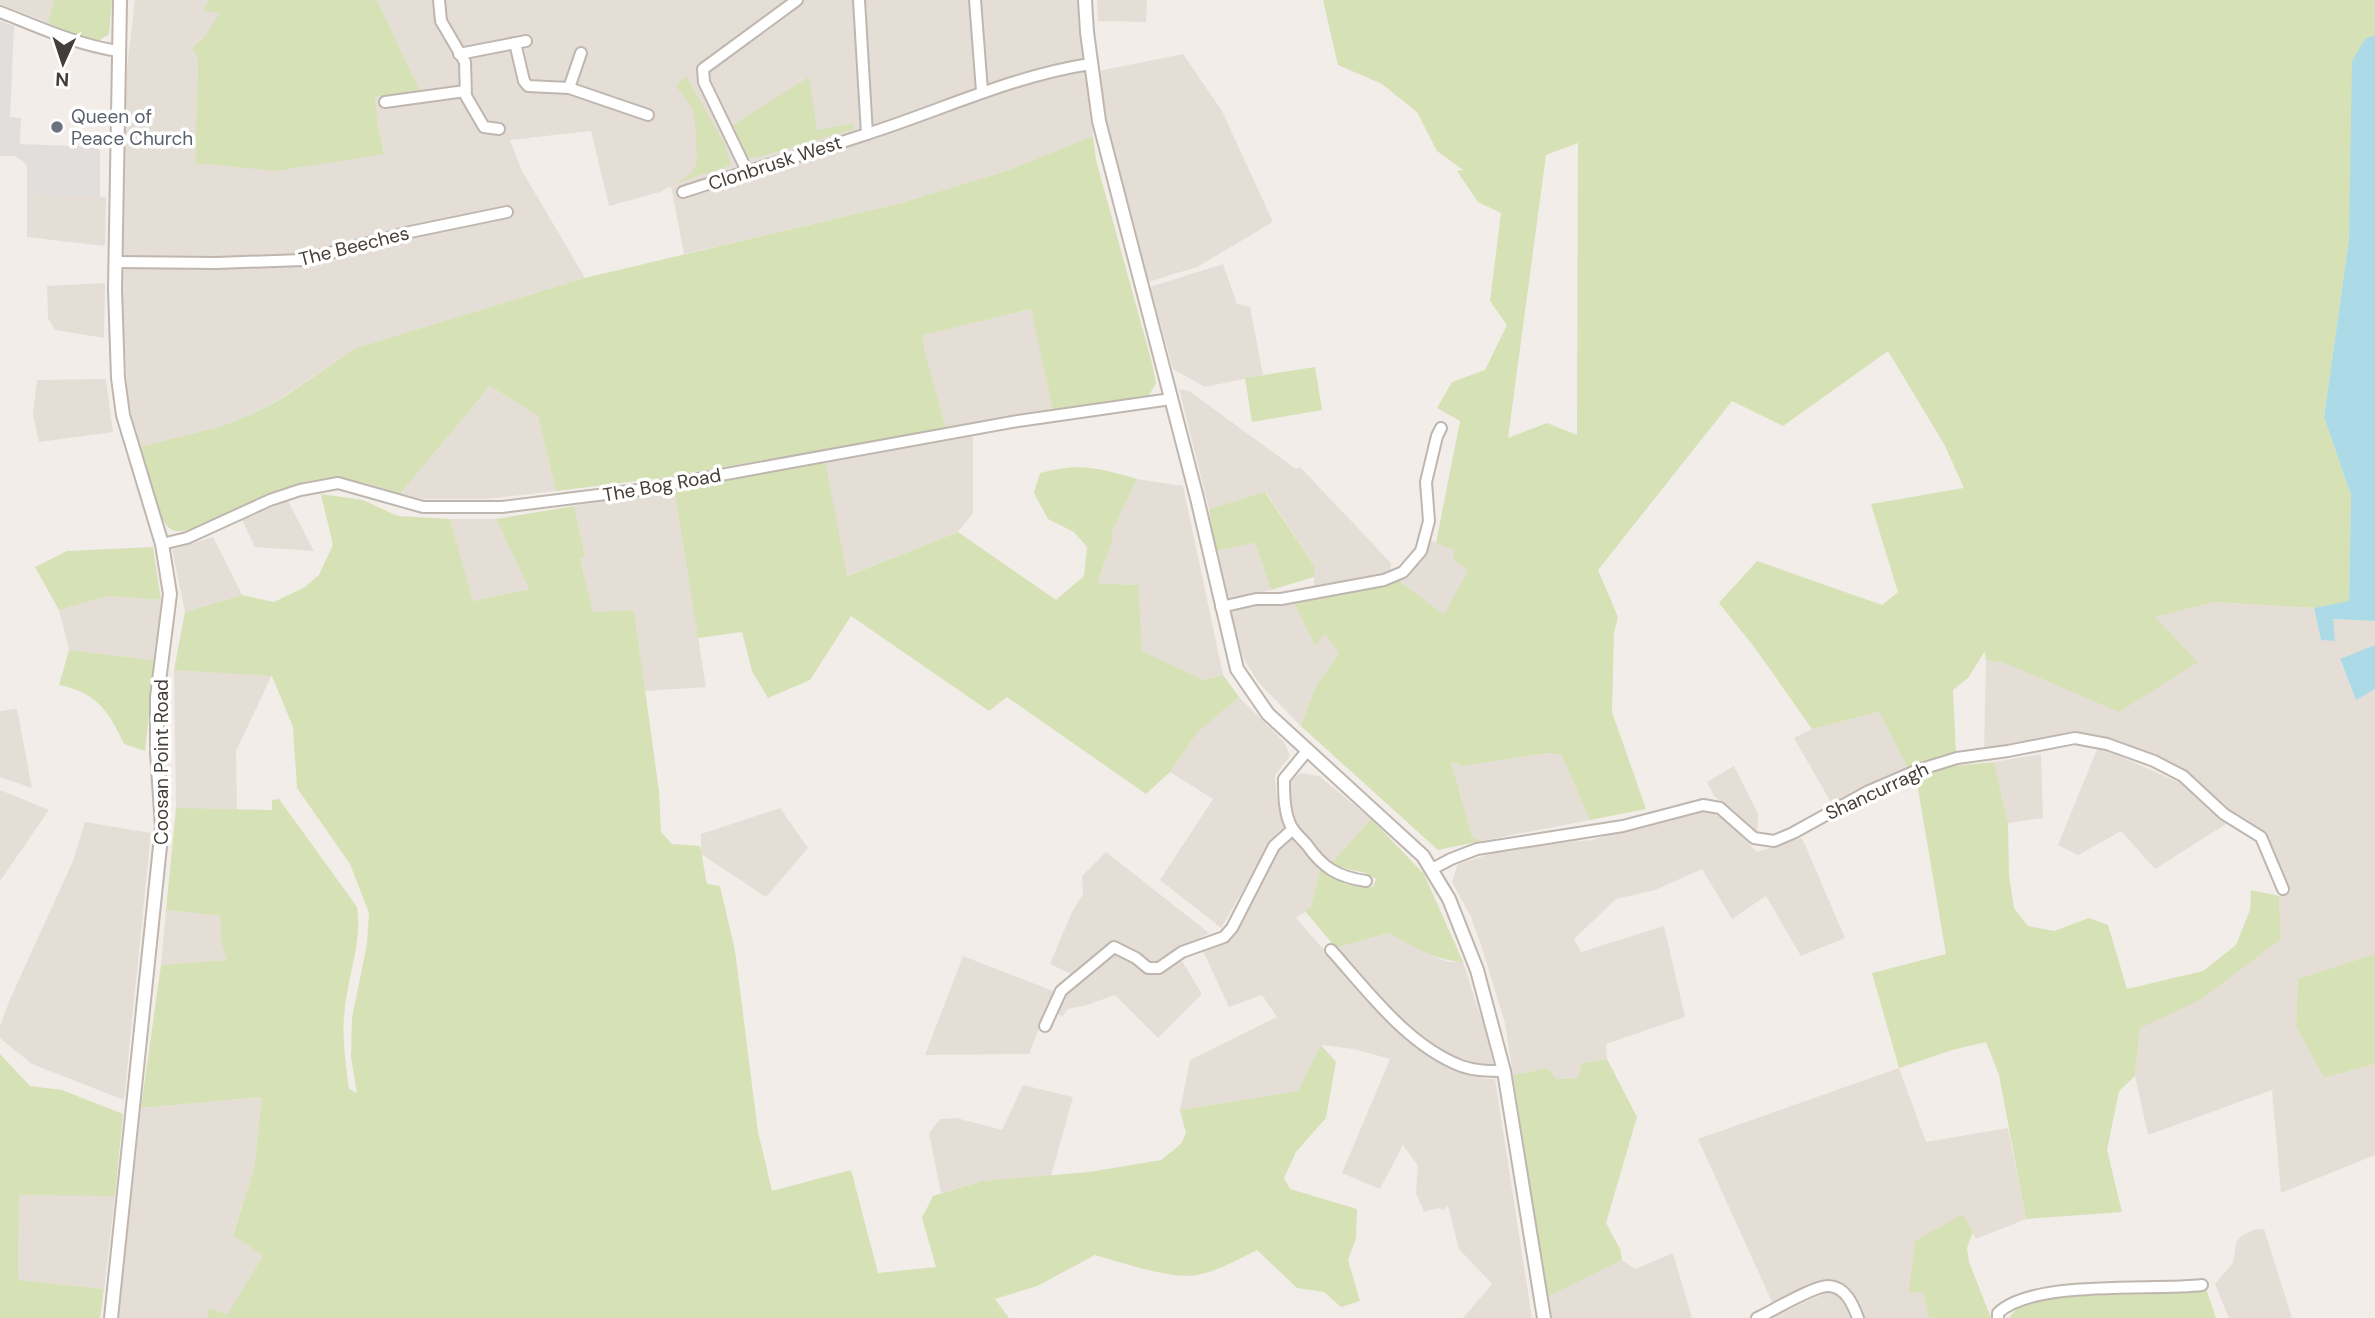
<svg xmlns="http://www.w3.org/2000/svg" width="2375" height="1318" font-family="'DM Sans',sans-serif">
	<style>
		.residential { fill: #e5ded7 }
		.green { fill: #d6e1b6; fill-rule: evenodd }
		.parking { fill: #e1dedc }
		.water { fill: #acdae7 }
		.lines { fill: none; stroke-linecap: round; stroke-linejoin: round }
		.minor-casing { stroke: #bfb6af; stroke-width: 14 }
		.tertiary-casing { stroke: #bfb6af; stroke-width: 16 }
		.minor { stroke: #fff; stroke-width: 10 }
		.tertiary { stroke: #fff; stroke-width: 12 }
		.worship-dot { fill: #6b7280; stroke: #fff; stroke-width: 2.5 }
		.labels { text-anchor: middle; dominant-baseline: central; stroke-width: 7; stroke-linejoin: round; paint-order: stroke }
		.worship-label { font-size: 19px; fill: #5b616d; stroke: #fff; text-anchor: start }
		.street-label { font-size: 19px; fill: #443d38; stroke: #fff }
	</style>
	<rect width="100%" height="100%" fill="#f2ede8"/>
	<!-- residential -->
	<g class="residential">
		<polygon points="0,0 54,0 48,23 0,4"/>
		<polygon points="135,0 208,0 203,11 221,13 205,36 192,48 198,59 195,164 384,154 378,125 375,97 420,91 377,0 1080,0 1093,136 1009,170 901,203 684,254 671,186 660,192 609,206 591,131 510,140 521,169 585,278 356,348 280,399 250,415 219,427 139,447 128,397 122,308 125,85"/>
		<polygon points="1097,0 1147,0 1146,22 1098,21"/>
		<polygon points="1183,54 1222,111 1273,222 1197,267 1148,282 1109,141 1098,71"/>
		<polygon points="27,193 106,197 105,246 27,237"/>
		<polygon points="1223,264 1237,304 1250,307 1263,375 1205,387 1173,369 1150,287"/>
		<polygon points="105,283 104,338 55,330 48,318 47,286"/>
		<polygon points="1032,309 1053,410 946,428 924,349 923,334"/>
		<polygon points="106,379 113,432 39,442 33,415 37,380"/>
		<polygon points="490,386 538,416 556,491 487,499 422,499 400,494"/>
		<polygon points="1179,389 1189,391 1296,469 1300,467 1391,563 1391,573 1314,586 1314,566 1266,492 1209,509"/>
		<polygon points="973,435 973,513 958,532 846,576 825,460"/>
		<polygon points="1137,479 1183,486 1223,675 1204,680 1142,651 1137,585 1097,583 1112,542 1112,532"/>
		<polygon points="674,489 706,687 645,691 634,610 593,613 580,558 585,556 574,506"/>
		<polygon points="288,501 314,551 255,547 242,520"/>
		<polygon points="450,519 496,519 529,589 473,601"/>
		<polygon points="213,537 242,595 185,612 172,550"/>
		<polygon points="1427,539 1454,550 1468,570 1444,616 1397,578"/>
		<polygon points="1255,543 1271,590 1226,599 1215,551"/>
		<polygon points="109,596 161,600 155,660 69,650 59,610"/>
		<polygon points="1293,601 1315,646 1325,633 1339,653 1315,688 1301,726 1259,683 1244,660 1229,613 1233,609 1260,602"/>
		<polygon points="2215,602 2314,608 2321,640 2335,640 2332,619 2375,621 2375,645 2340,660 2356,700 2375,689 2375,954 2298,979 2296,1026 2324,1078 2375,1064 2375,1155 2281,1193 2272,1090 2148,1135 2135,1076 2140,1028 2281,939 2279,896 2291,892 2263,831 2245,818 2228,810 2185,771 2166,761 2098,735 2072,732 1984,752 1986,660 2005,663 2154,617"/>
		<polygon points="174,670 272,675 236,751 237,811 176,808"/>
		<polygon points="1239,697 1284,742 1290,756 1275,775 1277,800 1284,819 1285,828 1272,840 1221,928 1160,880 1213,799 1170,772 1197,733"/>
		<polygon points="17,709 32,788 0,777 0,711"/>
		<polygon points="1879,712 1909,770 1832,804 1794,738 1812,729"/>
		<polygon points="2098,747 2181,783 2226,824 2155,869 2121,831 2078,855 2058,845"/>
		<polygon points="1549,753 1563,755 1590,820 1481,841 1472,836 1451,760 1463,766"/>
		<polygon points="2041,754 2043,818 2008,823 1994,762"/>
		<polygon points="1734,766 1758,814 1757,833 1714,796 1707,782"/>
		<polygon points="1301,773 1319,776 1371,819 1330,865 1303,833 1295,818 1289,792 1292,779"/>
		<polygon points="0,790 49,810 0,881"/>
		<polygon points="780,808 808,848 766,897 701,854 701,834"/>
		<polygon points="1705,809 1727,821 1757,852 1802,838 1845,938 1801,956 1766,896 1732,919 1702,869 1655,890 1616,899 1574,939 1581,952 1664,926 1685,1017 1606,1044 1607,1059 1583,1063 1579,1078 1557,1079 1547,1068 1513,1075 1505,1023 1483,951 1471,917 1452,882 1458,864 1509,848 1591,840"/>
		<polygon points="85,822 151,833 124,1100 32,1064 0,1038 0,1026 11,997 73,861"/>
		<polygon points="1290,836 1320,870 1311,908 1296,918 1354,984 1416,1047 1440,1063 1485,1079 1495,1079 1532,1318 1463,1318 1492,1284 1459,1249 1448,1206 1443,1210 1438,1208 1424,1212 1416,1193 1418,1166 1403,1145 1380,1189 1342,1173 1390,1059 1354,1049 1322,1045 1298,1091 1180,1110 1190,1060 1277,1017 1262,995 1229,1007 1203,951 1232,939 1274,853"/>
		<polygon points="1106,852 1209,933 1154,963 1144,961 1115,943 1107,944 1071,974 1050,964 1072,912 1083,894 1082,876"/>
		<polygon points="166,910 221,916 221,941 228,960 161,965"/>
		<polygon points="1388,933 1438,958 1449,962 1463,962 1486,1033 1493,1064 1480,1065 1445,1053 1391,1011 1336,948"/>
		<polygon points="1113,953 1128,958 1146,973 1160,974 1182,961 1202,994 1158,1038 1115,995 1087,1005 1068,1009 1062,1017 1056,1013 1066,993"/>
		<polygon points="963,956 1053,991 1029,1054 925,1055"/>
		<polygon points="1899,1068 1926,1142 2008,1128 2026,1219 1976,1239 1963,1214 1909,1292 1923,1291 1930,1318 1861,1318 1852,1295 1840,1283 1823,1284 1772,1302 1698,1139"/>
		<polygon points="1023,1085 1073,1097 1051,1176 982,1181 941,1193 929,1133 940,1119 956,1118 1002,1130"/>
		<polygon points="262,1097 254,1169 233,1234 263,1256 227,1316 210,1308 207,1318 118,1318 141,1108"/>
		<polygon points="19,1194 115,1196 104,1289 18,1280"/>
		<polygon points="2264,1229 2292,1318 2229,1318 2215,1284 2233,1263 2236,1243 2241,1236 2253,1230"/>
		<polygon points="1673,1253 1692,1318 1551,1318 1547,1297 1622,1260 1635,1269"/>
		<polygon points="1830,1291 1836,1292 1850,1306 1854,1318 1770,1318"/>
	</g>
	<!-- green -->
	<g class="green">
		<polygon points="54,0 112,0 109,34 97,42 93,42 48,23"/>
		<polygon points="208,0 377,0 420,91 375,97 378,126 384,154 276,171 209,164 195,164 198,59 192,48 205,36 220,13 203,11"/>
		<path d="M1323,0H2375V35L2365,40L2349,240L2324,417L2351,495L2349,602L2314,608L2215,602L2155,617L2198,662L2119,712L2005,663L1986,660L1985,651L1968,678L1953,690L1956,755L1909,770L1879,712L1812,729L1755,648L1719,603L1757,561L1882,605L1898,592L1871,504L1964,488L1944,444L1888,351L1783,426L1732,401L1598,570L1618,617L1614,633L1612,712L1646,809L1590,820L1562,755L1548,753L1463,766L1451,761L1472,836L1481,841L1438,850L1301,726L1315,688L1339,653L1325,634L1315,646L1293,601L1396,578L1444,615L1468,570L1454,560V550L1436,543L1460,421L1437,408L1452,382L1485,370L1507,325L1490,301L1501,213L1478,202L1457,171L1463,170L1437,151L1417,112L1382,84L1338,65ZM1578,143L1577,435L1547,423L1508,438L1546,155Z"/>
		<path d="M686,76L724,143L731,165L671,185C681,182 692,174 696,164C698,159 695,119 694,114C691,104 682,94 676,86Z"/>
		<polygon points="809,77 817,130 853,123 854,129 755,158 748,157 733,125"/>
		<path d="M1093,136L1096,160L1152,363L1156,383L1148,397L1053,410L1031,309L923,335L924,349L946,428L661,478L556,491L538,416L490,386L400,494C373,485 349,476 321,479C291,482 260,499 234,511C217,519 196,532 177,531C169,530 165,524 162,518L139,447L219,427L250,415L281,399L356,348L585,278L901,203L1009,170Z"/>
		<polygon points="1315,367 1322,410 1252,422 1245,378"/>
		<path d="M825,460L847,576L958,532L1056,600L1084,576L1087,547L1074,532L1048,519L1034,493L1040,473C1081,462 1098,468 1137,479L1112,532V542L1097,583L1138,585L1142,651L1204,680L1223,675L1239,697L1197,733L1170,772L1146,794L1007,697L989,711L851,616L810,680L768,698L752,671L742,632L698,638L674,489Z"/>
		<polygon points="1265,492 1314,566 1314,577 1271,590 1255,543 1215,551 1209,509"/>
		<path d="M321,494L363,500L398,516L450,519L473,601L529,589L496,519L574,506L585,556L580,559L593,612L634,610L659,791L661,832L672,844L700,846L707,884L720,886L735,951L758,1132L772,1191L851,1170L878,1273L936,1267L922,1218L933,1196L982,1181L1089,1172L1161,1160L1181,1144L1186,1133L1180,1110L1298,1091L1321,1045L1336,1062L1326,1118L1296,1152L1284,1178L1290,1189L1357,1209L1356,1238L1348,1260L1360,1301L1341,1307L1324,1292L1297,1288L1257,1250C1239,1259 1218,1271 1197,1275C1171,1280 1121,1262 1095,1255L1037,1286L995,1299L1009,1318H207L209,1308L227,1315L263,1256L233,1235L254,1169L262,1097L141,1108L161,965L227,960L221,941V916L166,910L176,808L272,810V800L279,799L357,907C363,943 346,980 344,1017C342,1041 346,1065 349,1089L357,1093L351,1058L352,1018L367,944L369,913L350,864L297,788L293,727L272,676L174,670L185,612L242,595L274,602L305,587L319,575L333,545Z"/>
		<polygon points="153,547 161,600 109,596 59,610 35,567 67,551"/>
		<path d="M69,650L155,660L145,751L124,744C108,710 97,693 59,685Z"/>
		<polygon points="1994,762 2008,823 2009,876 2014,908 2028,926 2054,931 2089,918 2108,925 2127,989 2203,971 2236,945 2250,910 2251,890 2279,896 2281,939 2200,1000 2140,1028 2135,1076 2119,1091 2107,1150 2122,1212 2026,1219 1999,1075 1986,1042 1952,1050 1899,1068 1872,973 1946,954 1916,777 1954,766"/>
		<path d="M1371,819L1424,874L1463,962C1436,961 1412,945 1388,933L1336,948L1305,911L1311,907L1320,870L1345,884L1373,887L1376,879L1366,873L1330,865Z"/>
		<polygon points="2375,954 2375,1064 2324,1078 2296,1026 2298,979"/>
		<polygon points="0,1054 30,1086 62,1090 123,1114 115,1196 19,1195 18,1280 104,1289 100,1318 0,1318"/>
		<polygon points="1607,1059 1637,1117 1606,1223 1620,1249 1622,1260 1547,1297 1513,1075 1547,1068 1557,1079 1578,1078 1582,1063"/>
		<polygon points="1963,1214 1973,1232 1967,1248 1969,1262 1991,1318 1929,1318 1923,1292 1909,1293 1915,1241"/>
		<polygon points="2206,1288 2216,1318 2009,1318 2018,1307 2054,1298"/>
	</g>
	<!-- parking -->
	<polygon class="parking" points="0,21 14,26 10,117 21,118 20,144 100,147 100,197 27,193 27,167 23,161 14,156 0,156"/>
	<!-- water -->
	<g class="water">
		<polygon points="2375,35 2375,621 2333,619 2335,641 2321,640 2314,608 2349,601 2351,495 2324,417 2349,240 2352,61 2365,39"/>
		<polygon points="2375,645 2375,689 2356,700 2340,659"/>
	</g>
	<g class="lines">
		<!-- minor casing -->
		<g class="minor-casing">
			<g id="minor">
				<polyline points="439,0 441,21 465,62 466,96 484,127 499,129"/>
				<polyline points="859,0 867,134"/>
				<polyline points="975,0 982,91"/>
				<path d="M0,12C39,27 77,45 118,51"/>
				<polyline points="515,43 524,81 528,86 569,88 648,115"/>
				<polyline points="459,54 526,41"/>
				<polyline points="569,88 581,53"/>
				<polyline points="385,102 465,91"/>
				<polyline points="747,171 704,82 703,69 797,0"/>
				<path d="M683,192C744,172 806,154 867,134C942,110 1012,76 1090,64"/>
				<polyline points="116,262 216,263 303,260 410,232 507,212"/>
				<polyline points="162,544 187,538 270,500 300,490 338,483 423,507 502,507 638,490 1018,421 1171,399"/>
				<polyline points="1221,607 1256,599 1281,599 1384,580 1403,572 1421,551 1429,521 1426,482 1437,436 1441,428"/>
				<path d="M1307,751L1284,779C1284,794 1284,814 1292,828C1296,834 1302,839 1307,845C1323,868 1338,877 1366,881"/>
				<polyline points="1432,869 1451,859 1477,849 1623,826 1703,805 1720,808 1754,838 1774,841 1793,833 1869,791 1918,770 1957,758 2008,751 2075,738 2107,744 2154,761 2183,776 2224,814 2261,837 2283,889"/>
				<path d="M1331,950C1368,991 1407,1045 1461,1066C1475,1071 1489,1071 1504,1071"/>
				<polyline points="1045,1026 1061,991 1114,947 1136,958 1148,968 1159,968 1182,952 1224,937 1232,928 1274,846 1293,829"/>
				<path d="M1757,1318C1772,1311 1815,1285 1829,1286C1846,1287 1853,1305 1858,1318"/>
				<path d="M1998,1318V1313C2033,1279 2153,1291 2202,1285"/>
			</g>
		</g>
		<!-- tertiary casing -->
		<g class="tertiary-casing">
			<g id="tertiary">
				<polyline points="1085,0 1087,32 1099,121 1197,498 1237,669 1268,714 1423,856 1449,899 1477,970 1504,1071 1544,1318"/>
				<polyline points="111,1318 162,827 157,752 157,697 170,594 162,544 123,415 118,378 115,289 120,0"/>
			</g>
		</g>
		<!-- minor -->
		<use href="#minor" class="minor"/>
		<!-- tertiary -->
		<use href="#tertiary" class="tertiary"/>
	</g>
	<!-- markers -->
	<circle class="worship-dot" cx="57" cy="127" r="7"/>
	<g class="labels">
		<!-- worship labels -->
		<g class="worship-label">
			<text x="71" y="116">Queen of<tspan x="71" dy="22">Peace Church</tspan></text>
		</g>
		<!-- street labels -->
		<g class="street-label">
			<text transform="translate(775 163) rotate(-18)">Clonbrusk West</text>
			<text transform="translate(354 246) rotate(-14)">The Beeches</text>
			<text transform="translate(662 485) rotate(-10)">The Bog Road</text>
			<text transform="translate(161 762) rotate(-90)">Coosan Point Road</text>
			<text transform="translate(1877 791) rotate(-25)">Shancurragh</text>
		</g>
	</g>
	<!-- north arrow -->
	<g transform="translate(63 63) rotate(183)" stroke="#ffffff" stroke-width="5" paint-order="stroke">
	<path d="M0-5L12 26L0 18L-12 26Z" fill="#443d38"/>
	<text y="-10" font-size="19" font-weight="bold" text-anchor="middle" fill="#443d38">N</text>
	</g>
</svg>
